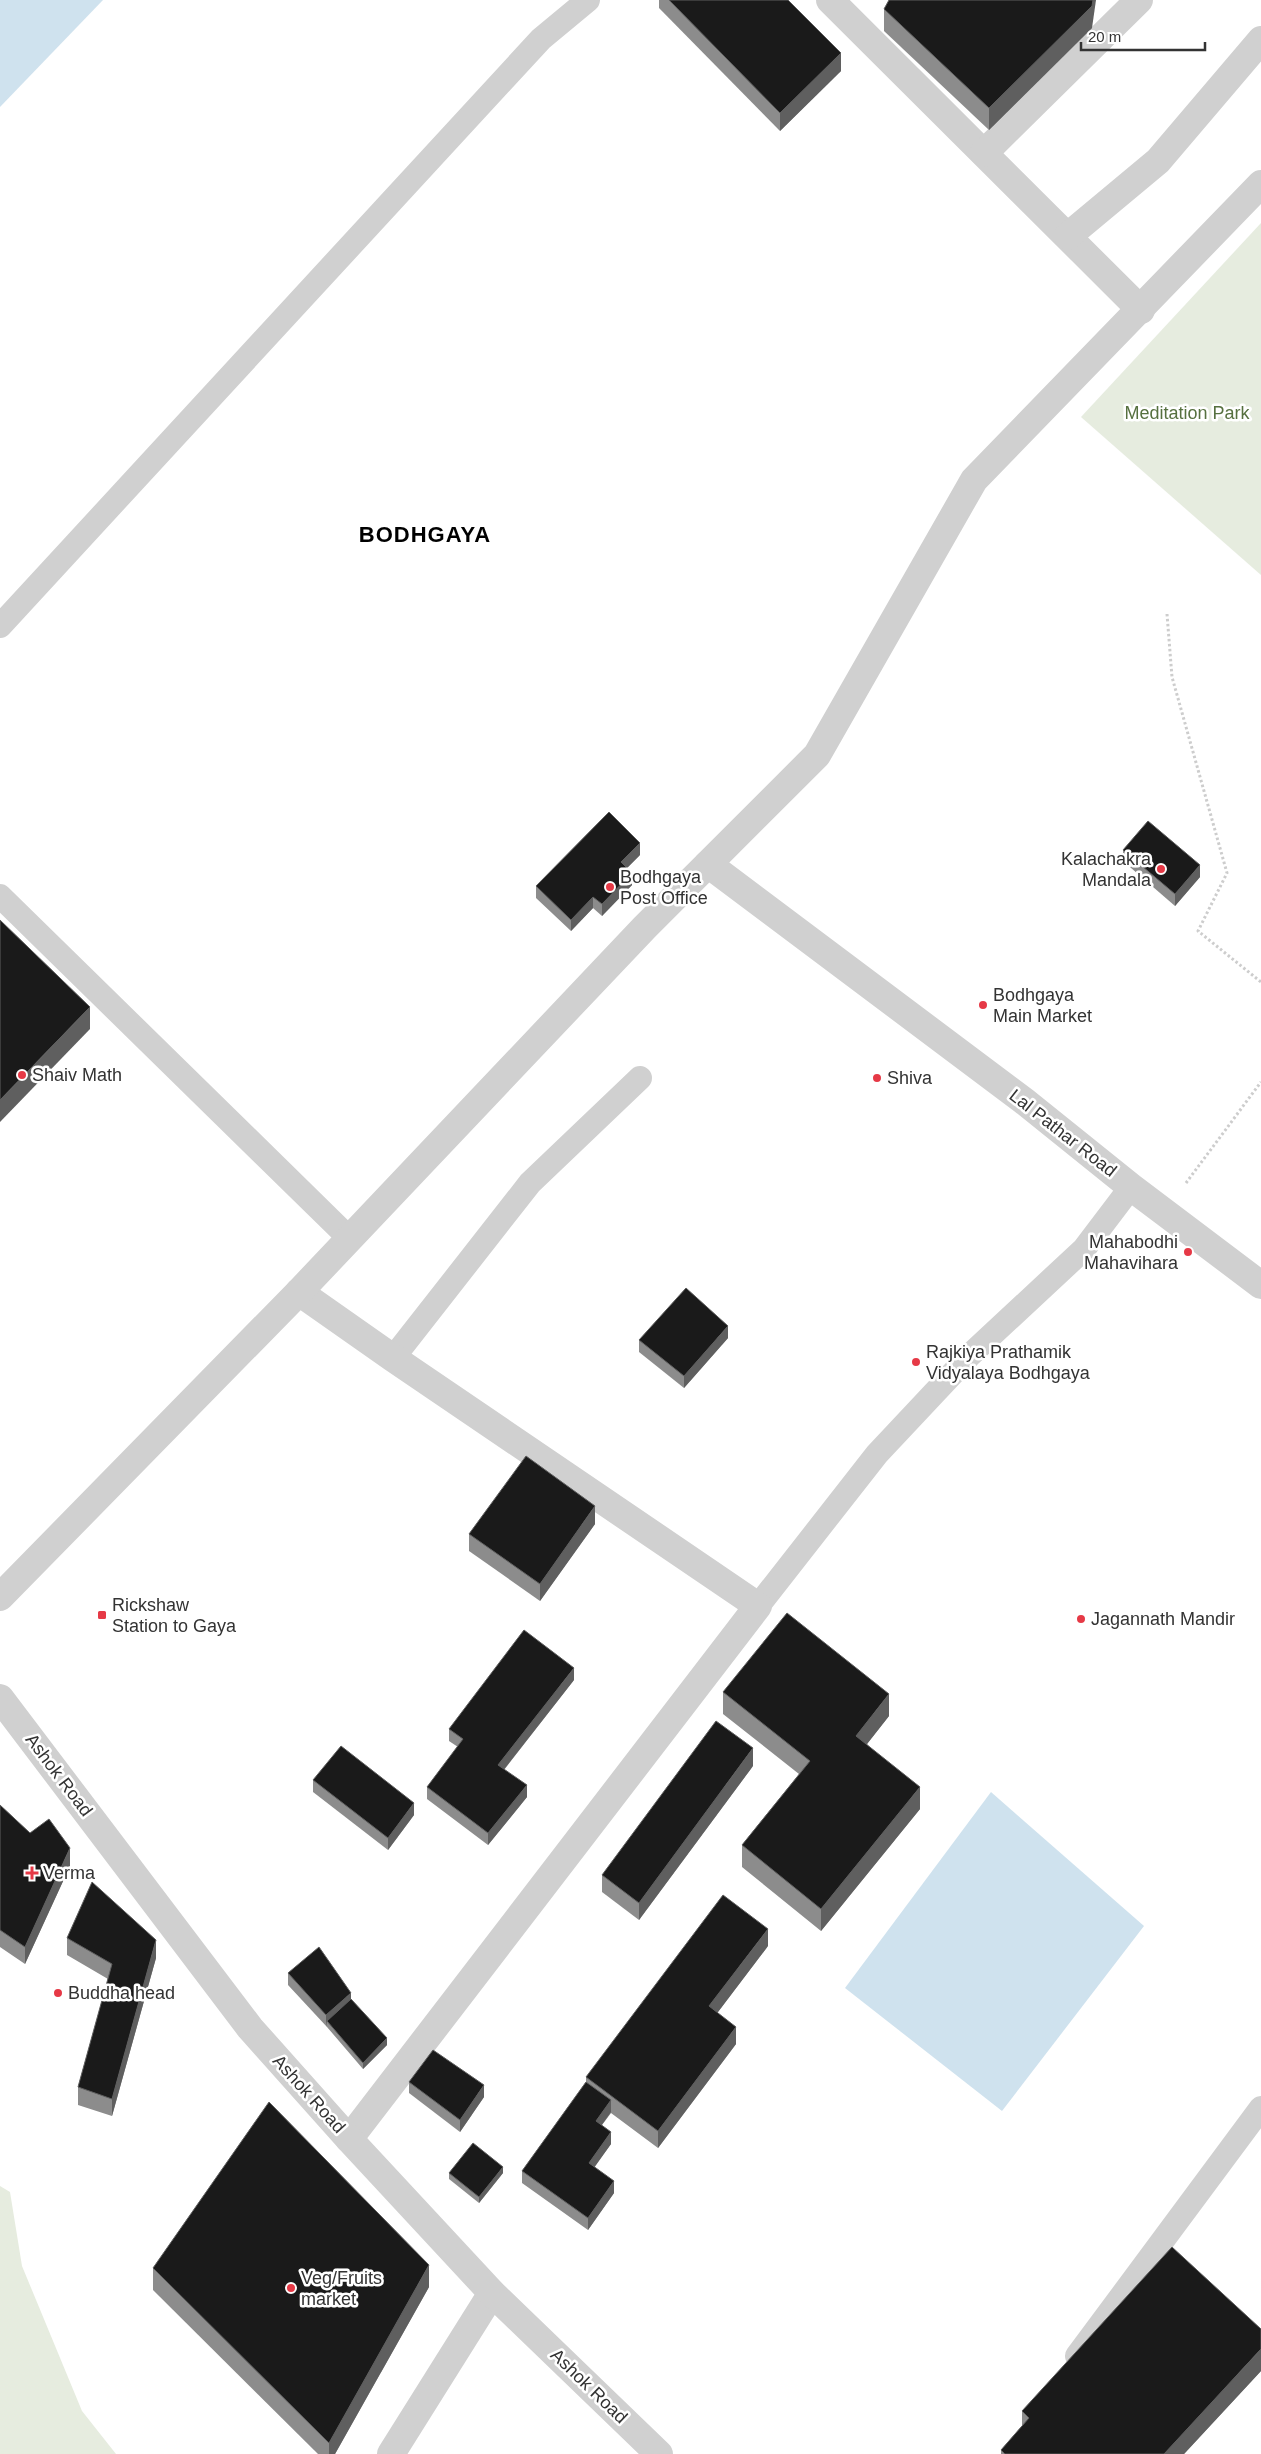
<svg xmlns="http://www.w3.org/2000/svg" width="1261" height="2454" font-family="Helvetica,sans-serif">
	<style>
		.green { fill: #e6ecdf }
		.water { fill: #cfe2ee }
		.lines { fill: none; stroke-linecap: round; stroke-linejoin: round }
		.path { stroke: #cdcdcd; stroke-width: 3; stroke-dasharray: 2.5 2.5; stroke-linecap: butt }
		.service { stroke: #d0d0d0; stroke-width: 24 }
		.pedestrian { stroke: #d0d0d0; stroke-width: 28 }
		.minor { stroke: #d0d0d0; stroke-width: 28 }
		.tertiary { stroke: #d0d0d0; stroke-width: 28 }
		.wall { fill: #8c8c8c }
		.shaded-wall { fill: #5f5f5f }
		.building { fill: #1a1a1a; stroke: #5f5f5f }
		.poi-dot { fill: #e63946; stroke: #fff; stroke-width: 2 }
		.labels { text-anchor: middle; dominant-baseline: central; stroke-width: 5; stroke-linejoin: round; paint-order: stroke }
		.park-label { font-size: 18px; fill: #56703f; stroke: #fff }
		.poi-label { font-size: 18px; fill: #333; stroke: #fff; text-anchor: start }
		.street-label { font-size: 18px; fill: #333; stroke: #fff }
		.district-label { font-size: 22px; font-weight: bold; letter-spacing: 1px; fill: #000; stroke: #fff }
	</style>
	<rect width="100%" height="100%" fill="#fff"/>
	<!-- green -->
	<g class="green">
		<polygon points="1261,223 1261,575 1081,417"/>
		<polygon points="0,2186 10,2192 22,2266 82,2411 116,2454 0,2454"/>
	</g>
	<!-- water -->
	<g class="water">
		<polygon points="0,0 103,0 0,107"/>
		<polygon points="991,1792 1144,1926 1002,2111 845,1988"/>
	</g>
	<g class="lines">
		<!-- path -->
		<g class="path">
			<polyline points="1167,614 1172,677 1227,873 1198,931 1261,982"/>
			<polyline points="1186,1183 1261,1082"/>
		</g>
		<!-- service -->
		<g class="service">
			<polyline points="0,626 541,39 588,0"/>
			<polyline points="0,896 349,1238"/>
			<polyline points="393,1358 530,1183 640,1078"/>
			<polyline points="758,1606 877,1454 969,1356 1084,1249 1131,1187"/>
			<polyline points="1077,2356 1261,2108"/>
		</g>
		<!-- pedestrian -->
		<polyline class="pedestrian" points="708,864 1024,1101 1131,1187 1261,1285"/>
		<!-- minor -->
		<g class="minor">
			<polyline points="830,0 1141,310"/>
			<polyline points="984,153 1139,0"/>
			<polyline points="1068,236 1158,161 1261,40"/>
			<polyline points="299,1292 393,1358 758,1606 349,2139"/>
			<polyline points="0,1597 299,1292 645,927 817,755 974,480 1261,184"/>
			<polyline points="391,2454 492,2293"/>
		</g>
		<!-- tertiary -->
		<polyline class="tertiary" points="0,1698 250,2028 349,2139 492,2293 659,2454"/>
	</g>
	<!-- wall -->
	<g class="wall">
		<polygon points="659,0 788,0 841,71 780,131 659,8"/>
		<polygon points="884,9 1092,28 989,130 884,31"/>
		<polygon points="1123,850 1200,877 1175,906 1123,861"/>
		<polygon points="640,855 627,868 632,885 602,916 593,908 571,931 536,898 536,886"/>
		<polygon points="728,1338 684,1388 639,1352 639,1340"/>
		<polygon points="595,1524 540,1601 469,1551 469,1534"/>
		<polygon points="574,1680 504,1770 527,1797 488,1845 427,1799 427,1787 458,1747 449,1741 449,1729"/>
		<polygon points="723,1692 889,1716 867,1744 920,1809 821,1931 742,1867 742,1845 799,1774 723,1714"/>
		<polygon points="753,1766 639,1920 602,1892 602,1875"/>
		<polygon points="313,1780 414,1815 388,1850 313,1792"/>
		<polygon points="0,1805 30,1833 70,1866 25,1964 0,1947"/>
		<polygon points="67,1938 156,1958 112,2116 78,2105 78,2087 108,1979 67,1955"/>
		<polygon points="768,1946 717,2013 736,2044 658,2148 611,2113 602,2125 611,2144 594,2167 614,2193 588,2230 522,2183 522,2171 586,2082 586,2077"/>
		<polygon points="288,1973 351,1999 387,2045 363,2069 327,2027 288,1985"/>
		<polygon points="409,2082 484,2097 460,2132 409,2093"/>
		<polygon points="449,2173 503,2173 479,2203 449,2179"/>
		<polygon points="153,2268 429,2287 335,2454 318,2454 153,2290"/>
		<polygon points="1261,2371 1184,2454 1001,2454 1001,2450 1022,2426 1022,2411"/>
	</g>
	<!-- shaded-wall -->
	<g class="shaded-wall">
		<polygon points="1093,0 1096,0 1092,28 989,130 989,108"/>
		<polygon points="841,53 841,71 780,131 780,113"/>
		<polygon points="640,843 640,855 621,874 621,862"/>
		<polygon points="1200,865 1200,877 1175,906 1175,894"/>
		<polygon points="632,873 632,885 602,916 602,904"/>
		<polygon points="593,897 593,908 571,931 571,920"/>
		<polygon points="90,1007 90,1029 0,1122 0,1100"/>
		<polygon points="728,1326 728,1338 684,1388 684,1376"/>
		<polygon points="595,1506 595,1524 540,1601 540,1584"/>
		<polygon points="574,1668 574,1680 498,1777 498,1765"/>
		<polygon points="889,1694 889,1716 856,1758 856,1736"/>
		<polygon points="753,1748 753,1766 639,1920 639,1903"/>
		<polygon points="527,1785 527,1797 488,1845 488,1833"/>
		<polygon points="920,1787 920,1809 821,1931 821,1909"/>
		<polygon points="414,1803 414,1815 388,1850 388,1838"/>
		<polygon points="70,1848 70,1866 25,1964 25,1947"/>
		<polygon points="768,1929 768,1946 709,2024 709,2006"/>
		<polygon points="156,1940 156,1958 112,2116 112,2099"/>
		<polygon points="351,1993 351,2005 327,2021 326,2027 326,2015"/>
		<polygon points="736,2027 736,2044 658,2148 658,2131"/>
		<polygon points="387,2038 387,2045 363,2069 363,2063"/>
		<polygon points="484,2085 484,2097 460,2132 460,2120"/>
		<polygon points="611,2100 611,2112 596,2133 596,2121"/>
		<polygon points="611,2132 611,2144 589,2175 589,2163"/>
		<polygon points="503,2167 503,2173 479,2203 479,2197"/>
		<polygon points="614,2181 614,2193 588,2230 588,2218"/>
		<polygon points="429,2265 429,2287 335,2454 329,2454 329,2443"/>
		<polygon points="1261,2349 1261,2371 1184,2454 1164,2454"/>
	</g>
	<!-- building -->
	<g class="building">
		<polygon points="669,0 788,0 841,53 780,113"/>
		<polygon points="889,0 1093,0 1092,6 989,108 884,9"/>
		<polygon points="609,812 640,843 621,862 632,873 602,904 593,897 571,920 536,886"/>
		<polygon points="1148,821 1200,865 1175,894 1123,850"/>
		<polygon points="0,920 90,1007 0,1100"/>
		<polygon points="686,1288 728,1326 684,1376 639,1340"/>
		<polygon points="526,1456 595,1506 540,1584 469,1534"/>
		<polygon points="787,1613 889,1694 856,1736 920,1787 821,1909 742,1845 810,1761 723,1692"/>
		<polygon points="524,1630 574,1668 498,1765 527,1785 488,1833 427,1787 463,1739 449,1729"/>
		<polygon points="716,1721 753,1748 639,1903 602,1875"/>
		<polygon points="341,1746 414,1803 388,1838 313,1780"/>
		<polygon points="0,1805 30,1833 49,1819 70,1848 25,1947 0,1930"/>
		<polygon points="92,1882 156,1940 112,2099 78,2087 112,1964 67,1938"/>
		<polygon points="723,1895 768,1929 709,2006 736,2027 658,2131 586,2077"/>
		<polygon points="319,1947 351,1993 326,2015 288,1973"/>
		<polygon points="351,1999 387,2038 363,2063 327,2021"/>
		<polygon points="433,2050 484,2085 460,2120 409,2082"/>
		<polygon points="586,2082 611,2100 596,2121 611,2132 589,2163 614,2181 588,2218 522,2171"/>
		<polygon points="269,2102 429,2265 329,2443 153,2268"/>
		<polygon points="473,2143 503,2167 479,2197 449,2173"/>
		<polygon points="1172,2247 1261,2329 1261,2349 1164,2454 1005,2454 1001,2450 1029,2418 1022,2411"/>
	</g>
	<!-- markers -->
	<g class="poi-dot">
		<circle cx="1161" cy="869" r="5"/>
		<circle cx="610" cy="887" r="5"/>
		<circle cx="983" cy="1005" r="5"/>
		<circle cx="22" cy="1075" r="5"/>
		<circle cx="877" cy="1078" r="5"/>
		<circle cx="1188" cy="1252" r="5"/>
		<circle cx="916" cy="1362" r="5"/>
		<rect x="97" y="1610" width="10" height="10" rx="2.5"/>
		<circle cx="1081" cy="1619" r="5"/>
		<path d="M29.5 1865.5h5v5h5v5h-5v5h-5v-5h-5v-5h5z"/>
		<circle cx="58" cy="1993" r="5"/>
		<circle cx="291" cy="2288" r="5"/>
	</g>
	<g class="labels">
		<!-- park labels -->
		<g class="park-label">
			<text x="1187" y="413">Meditation Park</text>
		</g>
		<!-- poi labels -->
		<g class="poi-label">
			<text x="1151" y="859" text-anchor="end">Kalachakra<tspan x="1151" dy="21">Mandala</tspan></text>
			<text x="620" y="877">Bodhgaya<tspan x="620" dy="21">Post Office</tspan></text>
			<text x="993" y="995">Bodhgaya<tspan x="993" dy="21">Main Market</tspan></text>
			<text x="32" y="1075">Shaiv Math</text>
			<text x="887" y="1078">Shiva</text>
			<text x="1178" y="1242" text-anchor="end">Mahabodhi<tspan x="1178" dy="21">Mahavihara</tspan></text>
			<text x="926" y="1352">Rajkiya Prathamik<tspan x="926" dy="21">Vidyalaya Bodhgaya</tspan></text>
			<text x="112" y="1605">Rickshaw<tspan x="112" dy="21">Station to Gaya</tspan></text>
			<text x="1091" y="1619">Jagannath Mandir</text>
			<text x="43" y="1873">Verma</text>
			<text x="68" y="1993">Buddha head</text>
			<text x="301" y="2278">Veg/Fruits<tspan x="301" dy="21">market</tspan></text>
		</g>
		<!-- street labels -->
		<g class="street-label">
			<text transform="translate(1063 1133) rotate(38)">Lal Pathar Road</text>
			<text transform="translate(59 1775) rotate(53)">Ashok Road</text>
			<text transform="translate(309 2094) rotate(48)">Ashok Road</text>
			<text transform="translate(589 2386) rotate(44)">Ashok Road</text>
		</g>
		<!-- district labels -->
		<g class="district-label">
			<text x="425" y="534">BODHGAYA</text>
		</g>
	</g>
	<!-- scale -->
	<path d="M1081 42v8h124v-8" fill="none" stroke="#333333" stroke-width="2.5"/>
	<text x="1088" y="42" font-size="15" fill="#333333" stroke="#ffffff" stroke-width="4" paint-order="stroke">20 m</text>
</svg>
